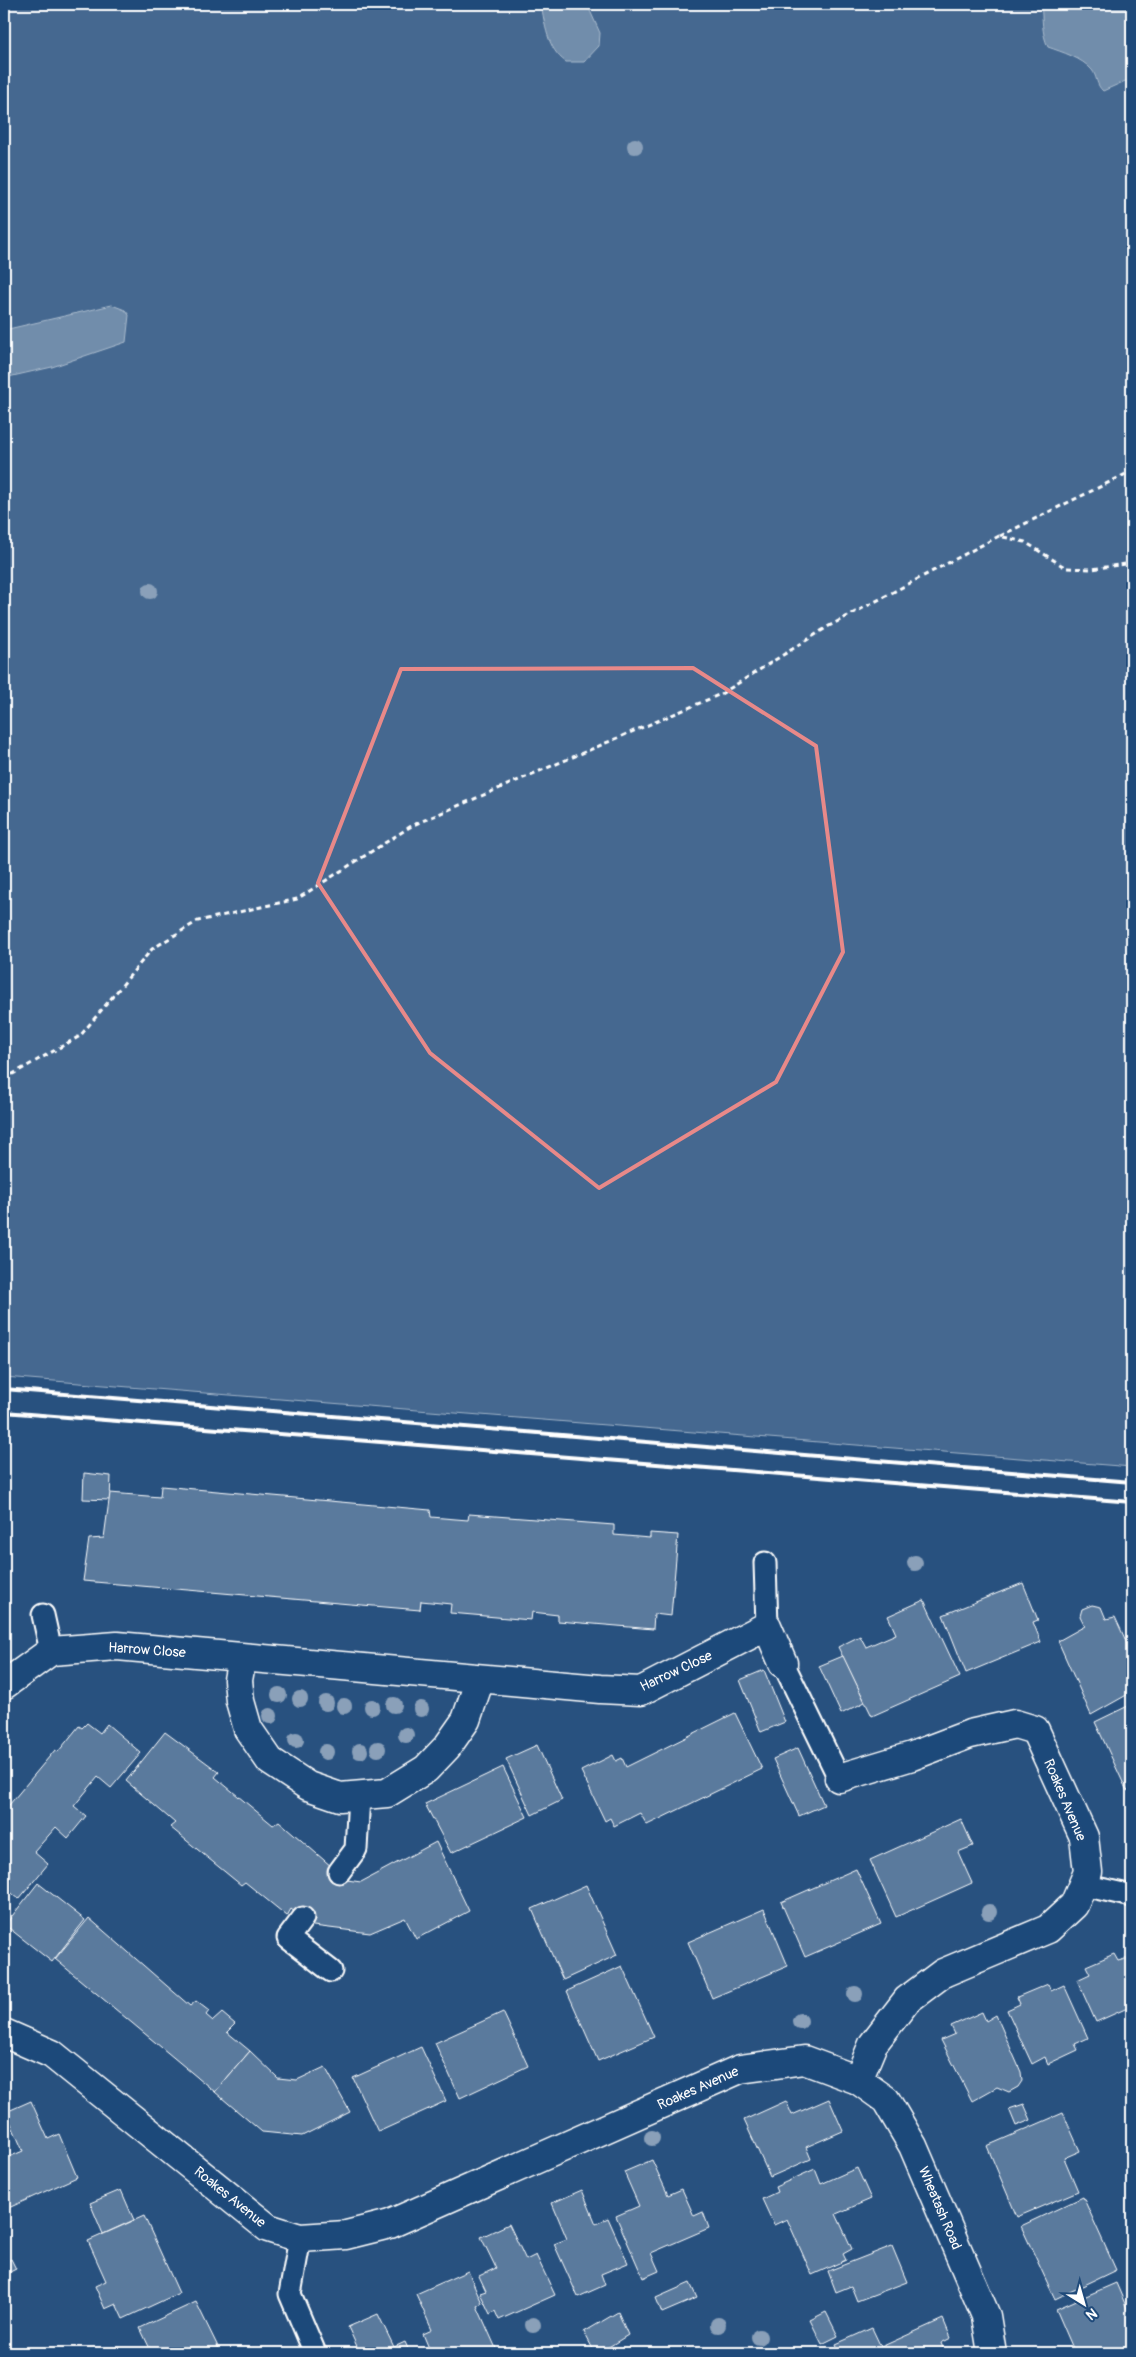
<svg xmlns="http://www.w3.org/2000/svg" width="1136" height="2357" font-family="Pangolin,sans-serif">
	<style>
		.green { fill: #446890; stroke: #a2b4c8 }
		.water { fill: #718dab; stroke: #aabbcd }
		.building { fill: #5a7a9d; stroke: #fff }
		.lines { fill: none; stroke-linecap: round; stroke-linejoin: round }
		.lane-casing { stroke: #fff; stroke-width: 25 }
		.street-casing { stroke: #fff; stroke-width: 31 }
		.path { stroke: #fff; stroke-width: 3; stroke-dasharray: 5 4; stroke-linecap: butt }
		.lane { stroke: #1f4a7a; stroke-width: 21 }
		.street { stroke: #1f4a7a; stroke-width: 28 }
		.rail { stroke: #fff; stroke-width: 4 }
		.tree { fill: #8aa0b9 }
		.marked { fill: none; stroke: #e88989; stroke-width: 4; stroke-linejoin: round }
		.labels { text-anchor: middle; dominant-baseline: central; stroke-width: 5; stroke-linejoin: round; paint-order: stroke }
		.street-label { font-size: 14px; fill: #fff; stroke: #1f4a7a }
	</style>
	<rect width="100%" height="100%" fill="#28517f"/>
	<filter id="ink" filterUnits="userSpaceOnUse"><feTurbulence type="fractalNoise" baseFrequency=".02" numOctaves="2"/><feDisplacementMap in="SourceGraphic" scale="10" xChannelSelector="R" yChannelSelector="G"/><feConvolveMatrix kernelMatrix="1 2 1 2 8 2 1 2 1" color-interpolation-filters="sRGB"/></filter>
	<g filter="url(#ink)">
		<!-- green -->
		<polygon class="green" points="4,4 1132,4 1132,1467 4,1377"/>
		<!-- water -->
		<g class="water">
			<path d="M541,4H587L600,33L599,46L584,62H566C547,49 545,24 541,4Z"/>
			<path d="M1041,4H1132V78L1103,91C1096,85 1097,76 1092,70C1082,58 1062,52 1048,47C1041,32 1043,19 1041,4Z"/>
			<polygon points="112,305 125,310 129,315 126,342 52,367 4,378 4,330"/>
		</g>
		<!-- building -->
		<g class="building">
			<polygon points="84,1473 111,1476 110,1500 83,1499"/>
			<polygon points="161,1486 430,1510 431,1517 468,1520 469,1514 614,1525 614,1535 650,1538 650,1533 678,1535 671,1616 654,1614 653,1629 558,1621 558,1615 532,1612 531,1620 450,1613 451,1604 421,1601 420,1610 83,1581 89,1539 104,1538 110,1493 160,1497"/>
			<polygon points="1023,1583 1038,1620 1033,1622 1041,1642 966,1673 943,1615"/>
			<polygon points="924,1600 960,1677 872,1716 838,1647 860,1636 866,1647 896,1634 888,1616"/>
			<polygon points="1092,1605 1101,1607 1106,1619 1115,1617 1132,1654 1132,1692 1091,1715 1058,1641 1085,1626 1080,1616 1082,1609"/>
			<polygon points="843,1656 865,1702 841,1714 819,1666"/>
			<polygon points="764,1670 785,1722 761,1732 740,1680"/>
			<polygon points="1132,1704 1132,1788 1127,1791 1095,1722"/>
			<polygon points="735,1713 762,1769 647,1825 640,1813 614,1826 610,1818 605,1821 581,1771 613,1755 616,1761 622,1758 626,1767"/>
			<polygon points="87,1723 100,1733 107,1724 141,1753 111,1788 98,1777 74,1806 86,1816 68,1838 56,1827 34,1852 48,1864 19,1899 4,1887 4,1817 6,1814 4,1811 55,1750 58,1752 79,1726 82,1728"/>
			<polygon points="165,1732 219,1772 215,1777 273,1825 279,1821 347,1880 361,1882 436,1842 469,1911 416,1939 405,1918 370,1933 313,1926 291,1909 287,1916 245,1882 241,1885 170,1827 175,1823 126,1781"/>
			<polygon points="537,1745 562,1800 532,1815 506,1759"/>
			<polygon points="798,1748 824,1805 799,1816 773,1759"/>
			<polygon points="503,1767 527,1817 451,1853 425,1804"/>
			<polygon points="961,1819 973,1846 958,1852 972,1883 896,1917 870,1860"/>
			<polygon points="856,1869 881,1924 805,1957 781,1902"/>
			<polygon points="38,1883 85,1920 52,1962 5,1925"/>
			<polygon points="586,1885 617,1955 563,1980 532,1909"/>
			<polygon points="764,1909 788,1966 712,1998 688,1942"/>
			<polygon points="89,1918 190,2006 196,2001 209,2011 206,2015 213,2021 222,2013 235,2024 227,2032 250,2051 215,2092 55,1959"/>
			<polygon points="1114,1954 1118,1961 1132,1957 1132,2006 1096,2022 1077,1980 1090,1974 1086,1966"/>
			<polygon points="622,1966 654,2037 598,2061 567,1991"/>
			<polygon points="1048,1984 1051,1991 1064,1985 1088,2038 1075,2044 1078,2050 1048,2064 1045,2057 1032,2064 1007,2010 1020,2004 1017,1997"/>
			<polygon points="503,2012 528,2066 460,2098 435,2043"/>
			<polygon points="982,2012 986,2021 996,2015 1021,2072 1022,2081 1018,2087 1009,2092 997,2087 972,2101 941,2040 955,2034 951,2026"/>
			<polygon points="421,2047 446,2101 378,2132 353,2078"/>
			<polygon points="250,2051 278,2078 297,2080 325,2067 350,2112 302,2136 262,2132 215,2092"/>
			<polygon points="829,2099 843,2131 806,2147 811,2159 770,2177 744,2120 786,2101 792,2115"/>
			<polygon points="31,2101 48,2139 59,2134 77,2177 4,2210 4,2159 23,2151 6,2112"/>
			<polygon points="1024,2104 1031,2120 1016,2126 1009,2109"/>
			<polygon points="1063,2113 1080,2151 1064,2158 1078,2191 1017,2217 987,2146"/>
			<polygon points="652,2160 668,2195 682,2189 694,2216 703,2212 709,2228 651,2253 659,2271 643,2278 616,2216 639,2206 624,2172"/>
			<polygon points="857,2168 871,2199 836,2214 852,2249 843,2254 846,2260 812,2275 787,2219 774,2225 762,2199 777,2192 775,2187 815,2169 821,2184"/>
			<polygon points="121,2190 134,2220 103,2234 90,2203"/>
			<polygon points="582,2190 596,2224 608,2218 628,2263 601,2274 605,2285 578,2297 554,2244 567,2239 552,2203"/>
			<polygon points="1083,2197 1116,2270 1055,2299 1021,2226"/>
			<polygon points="144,2216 179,2293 123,2319 116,2304 105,2309 95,2286 106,2281 88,2241"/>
			<polygon points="509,2224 526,2260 536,2255 555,2295 499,2320 495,2311 490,2314 480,2293 486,2291 479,2276 496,2268 481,2237"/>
			<polygon points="892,2246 907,2282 857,2301 851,2286 836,2292 828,2271"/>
			<polygon points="11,2259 16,2269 4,2275 4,2263"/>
			<polygon points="468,2271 482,2303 477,2306 498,2353 431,2353 423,2334 432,2330 416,2294"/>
			<polygon points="690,2283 697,2298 662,2313 656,2298"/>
			<polygon points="1116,2283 1132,2320 1132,2353 1075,2353 1056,2309"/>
			<polygon points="196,2302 221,2353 152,2353 140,2328"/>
			<polygon points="618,2312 628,2335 599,2353 595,2353 584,2332"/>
			<polygon points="826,2312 838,2336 822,2344 810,2320"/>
			<polygon points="378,2314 394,2347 405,2342 410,2353 360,2353 348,2327"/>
			<polygon points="943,2319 951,2338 941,2343 945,2353 840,2353 836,2344 872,2328 881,2347"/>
		</g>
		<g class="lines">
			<!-- lane casing -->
			<g class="lane-casing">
				<g id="lane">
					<polyline points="765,1563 767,1626"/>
					<polyline points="43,1615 51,1651"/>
					<polyline points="783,1663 839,1778"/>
					<polyline points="339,1872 356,1849 359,1796"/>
					<polyline points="1083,1885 1132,1896"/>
					<polyline points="303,1918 288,1938 331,1971"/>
					<polyline points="300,2238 290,2294 315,2353"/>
				</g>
			</g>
			<!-- street casing -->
			<g class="street-casing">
				<g id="street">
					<polyline points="242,1658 238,1680 240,1701 248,1729 270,1761 308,1786 340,1797 387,1793 426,1769 447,1747 466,1720 480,1679"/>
					<polyline points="4,1685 51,1651 117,1646 600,1689 641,1691 767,1626 783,1663"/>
					<polyline points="839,1778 912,1756 970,1734 1015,1724 1035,1730 1084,1837 1088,1872 1074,1905 1048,1929 943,1973 907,2000 873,2044 858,2080"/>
					<polyline points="4,2033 52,2054 268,2228 300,2238 346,2235 390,2224 740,2069 804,2060 858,2080 886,2100 913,2146 986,2316 992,2353"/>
				</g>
			</g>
			<!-- path -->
			<g class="path">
				<polyline points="1000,536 1132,471"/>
				<polyline points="4,1079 80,1036 152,949 198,921 297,899 413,825 721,694 829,626 999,536 1025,542 1066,568 1092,569 1132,563"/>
			</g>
			<!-- lane -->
			<use href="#lane" class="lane"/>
			<!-- street -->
			<use href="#street" class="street"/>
			<!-- rail -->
			<g class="rail">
				<polyline points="4,1389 1132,1482"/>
				<polyline points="4,1412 1132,1502"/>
			</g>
		</g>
		<!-- trees -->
		<g class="tree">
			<circle cx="635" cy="146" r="8"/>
			<circle cx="150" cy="591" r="8"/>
			<circle cx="915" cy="1563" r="8"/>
			<circle cx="279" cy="1695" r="8"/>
			<circle cx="300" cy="1699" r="8"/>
			<circle cx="326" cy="1703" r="8"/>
			<circle cx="394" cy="1705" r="8"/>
			<circle cx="344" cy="1706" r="8"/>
			<circle cx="372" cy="1707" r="8"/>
			<circle cx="421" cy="1709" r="8"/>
			<circle cx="270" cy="1716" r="8"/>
			<circle cx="406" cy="1735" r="8"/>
			<circle cx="296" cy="1740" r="8"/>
			<circle cx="378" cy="1749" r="8"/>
			<circle cx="360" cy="1751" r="8"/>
			<circle cx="326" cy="1752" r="8"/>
			<circle cx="989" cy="1912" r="8"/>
			<circle cx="855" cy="1994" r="8"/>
			<circle cx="800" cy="2021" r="8"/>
			<circle cx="652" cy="2138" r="8"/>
			<circle cx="533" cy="2325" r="8"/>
			<circle cx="718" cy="2325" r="8"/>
			<circle cx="759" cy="2337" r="8"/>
		</g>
	</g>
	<!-- marked area -->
	<path class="marked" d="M693,668L816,746L843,952L776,1082L599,1188L430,1053L318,883L401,669Z"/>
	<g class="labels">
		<!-- street labels -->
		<g class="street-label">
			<text transform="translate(147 1650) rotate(4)">Harrow Close</text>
			<text transform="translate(676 1671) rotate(-25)">Harrow Close</text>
			<text transform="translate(1065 1800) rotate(67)">Roakes Avenue</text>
			<text transform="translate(698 2088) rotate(-24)">Roakes Avenue</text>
			<text transform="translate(230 2197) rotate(39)">Roakes Avenue</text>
			<text transform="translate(940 2208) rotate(67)">Wheatash Road</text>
		</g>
	</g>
	<!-- margin -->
	<rect width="1136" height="2357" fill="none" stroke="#1f4a7a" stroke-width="20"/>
	<rect x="10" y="10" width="1116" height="2337" fill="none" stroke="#fff" stroke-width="2" filter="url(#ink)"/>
	<!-- north arrow -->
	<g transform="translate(1084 2304) rotate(143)" stroke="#1f4a7a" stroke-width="4" paint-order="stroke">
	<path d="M0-4L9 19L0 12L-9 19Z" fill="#ffffff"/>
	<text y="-8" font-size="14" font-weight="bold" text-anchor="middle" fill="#ffffff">N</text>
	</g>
</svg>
